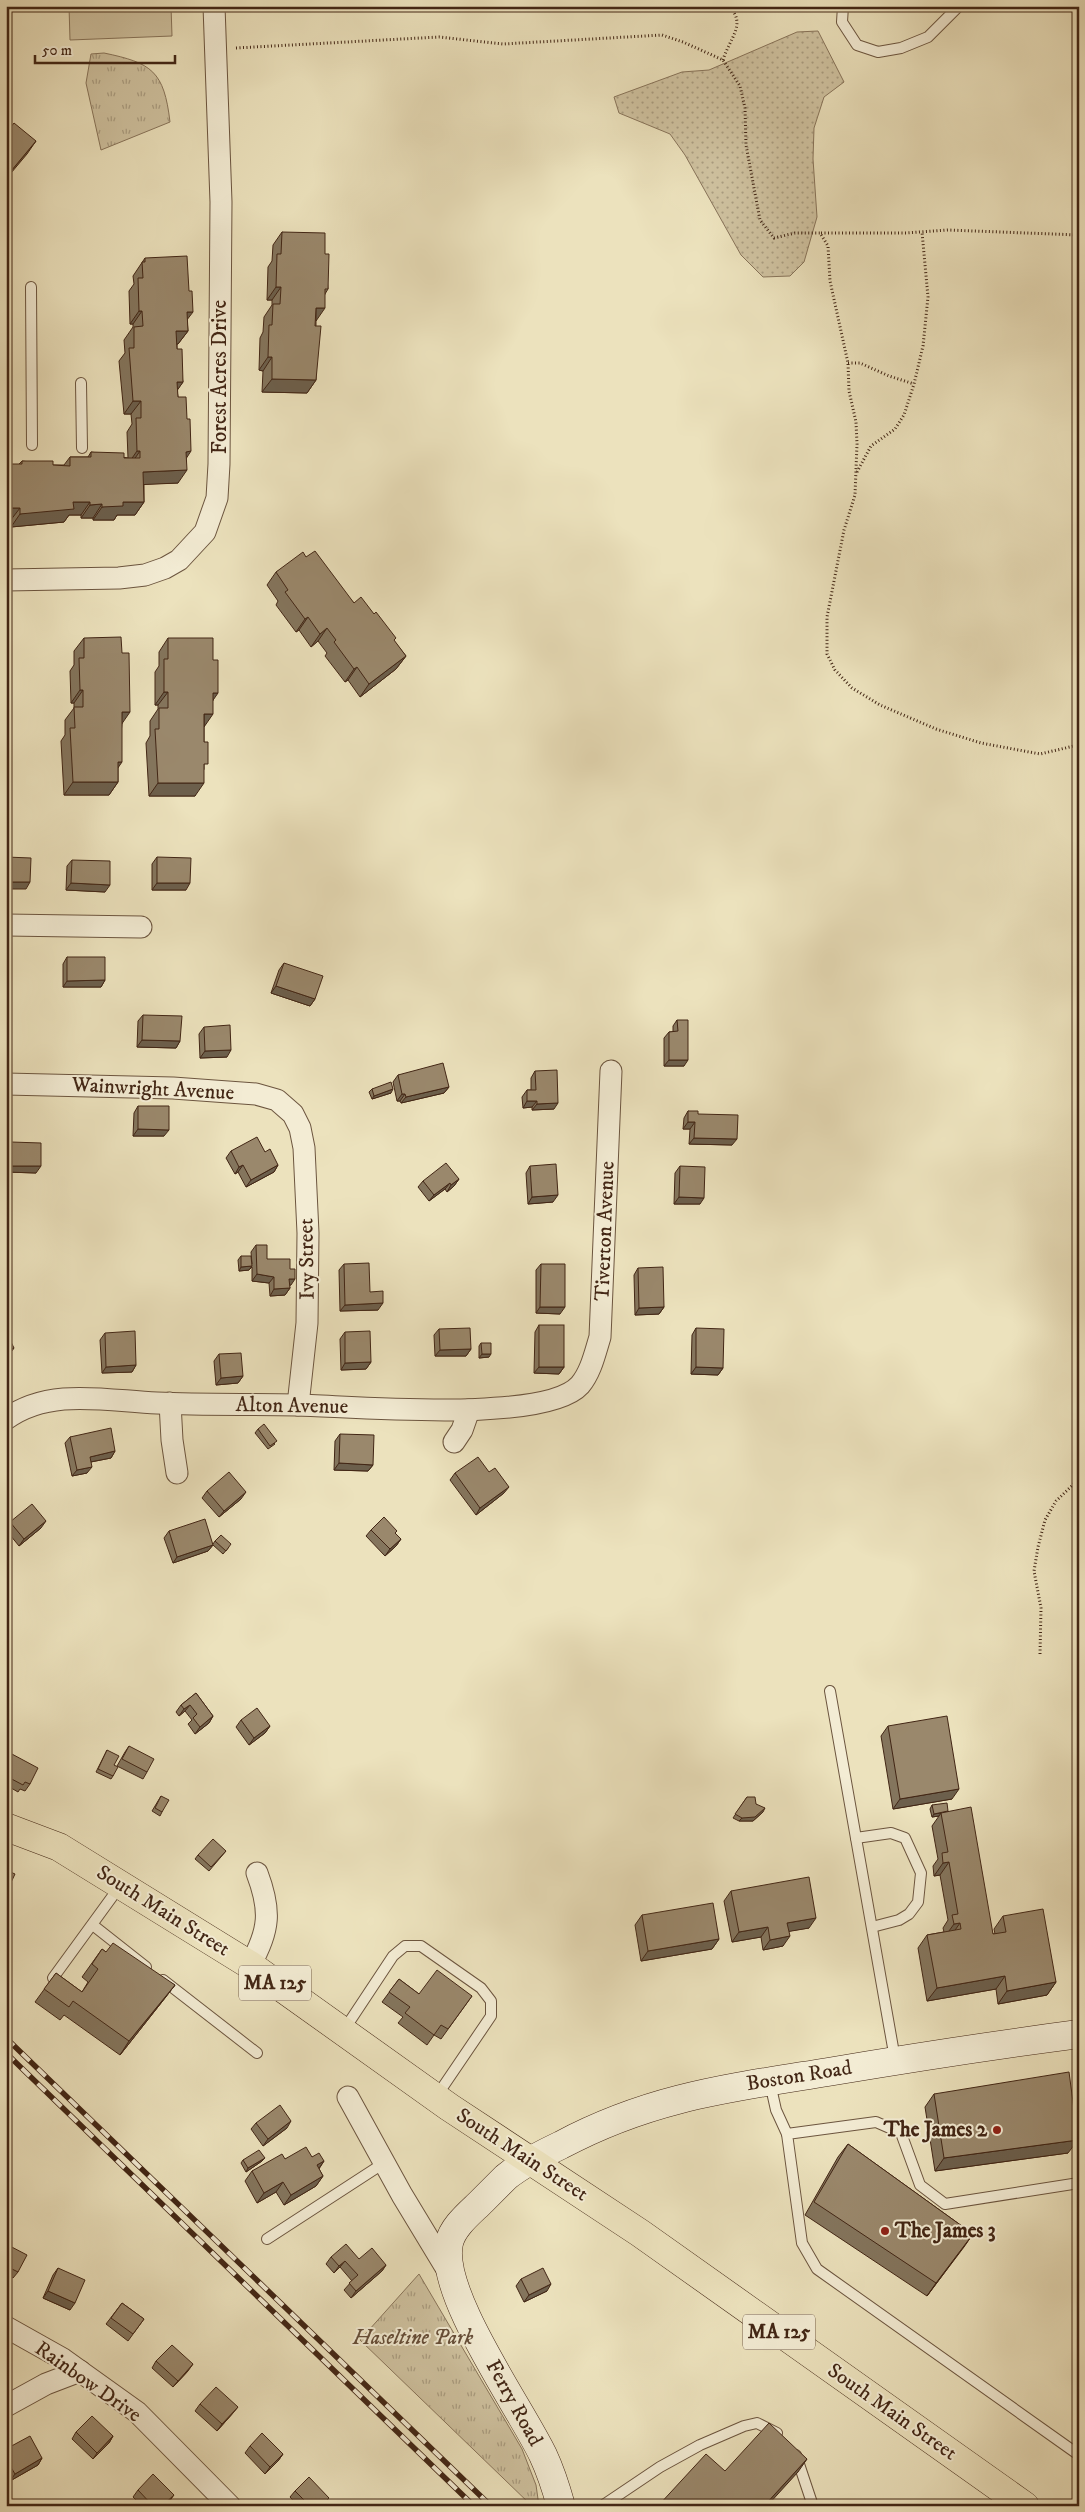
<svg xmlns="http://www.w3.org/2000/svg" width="1085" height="2512" font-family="'IM FELL DW Pica',serif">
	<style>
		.grass { fill: url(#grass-dots); stroke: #88745a }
		.park { fill: url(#park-tufts); stroke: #88745a }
		.pitch { fill: #cfc2a0; stroke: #88745a }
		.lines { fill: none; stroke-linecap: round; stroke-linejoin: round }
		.lane-casing { stroke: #6c553f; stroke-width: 12 }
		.street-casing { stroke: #6c553f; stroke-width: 23 }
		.secondary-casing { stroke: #422615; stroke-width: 29 }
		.primary-casing { stroke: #422615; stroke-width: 29 }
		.path { stroke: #422615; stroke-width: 3; stroke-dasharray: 1 2.5; stroke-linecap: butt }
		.lane { stroke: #f3ecd4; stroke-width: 10 }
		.street { stroke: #f3ecd4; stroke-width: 21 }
		.secondary { stroke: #f3ecd4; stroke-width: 28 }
		.primary { stroke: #ece2bd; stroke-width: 28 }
		.rail-casing { stroke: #422615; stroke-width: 5.5 }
		.rail { stroke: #f3ecd4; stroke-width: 4; stroke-dasharray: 11; stroke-linecap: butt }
		.wall { fill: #84755d; stroke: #422615 }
		.shaded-wall { fill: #6c5f4c; stroke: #422615 }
		.building { fill: #9a886c; stroke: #422615 }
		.poi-dot { fill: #8f2418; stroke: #f3ecd4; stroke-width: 2 }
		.labels { text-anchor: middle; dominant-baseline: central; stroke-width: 4; stroke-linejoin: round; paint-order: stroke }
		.shield { fill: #f3ecd4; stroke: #77614e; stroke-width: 1 }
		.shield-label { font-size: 20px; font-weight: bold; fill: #422615 }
		.street-label { font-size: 21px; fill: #422615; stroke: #f3ecd4 }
		.poi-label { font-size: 21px; font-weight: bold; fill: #422615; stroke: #f3ecd4; text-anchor: end }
		.park-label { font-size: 21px; font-style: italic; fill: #654d38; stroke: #f3ecd4 }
	</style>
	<defs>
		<pattern id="grass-dots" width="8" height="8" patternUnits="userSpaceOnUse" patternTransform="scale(1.25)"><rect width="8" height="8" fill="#cfc2a0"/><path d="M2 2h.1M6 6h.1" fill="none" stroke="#aa9d81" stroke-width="1.8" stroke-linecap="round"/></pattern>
		<pattern id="park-tufts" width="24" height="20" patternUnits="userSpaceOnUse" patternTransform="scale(1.25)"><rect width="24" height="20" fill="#cfc2a0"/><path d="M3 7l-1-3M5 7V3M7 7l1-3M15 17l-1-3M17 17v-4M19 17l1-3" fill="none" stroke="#aa9d81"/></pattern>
	</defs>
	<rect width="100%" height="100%" fill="#ece2bd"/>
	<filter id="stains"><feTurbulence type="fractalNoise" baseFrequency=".004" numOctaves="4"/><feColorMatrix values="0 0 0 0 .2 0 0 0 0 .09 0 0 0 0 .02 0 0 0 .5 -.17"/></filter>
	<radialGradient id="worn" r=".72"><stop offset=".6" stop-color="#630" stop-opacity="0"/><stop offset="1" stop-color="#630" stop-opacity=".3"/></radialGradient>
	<!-- grass -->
	<polygon class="grass" points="818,31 844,82 824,97 814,128 813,159 817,217 804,262 790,276 763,277 741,255 685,155 670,134 619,113 614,97 682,72 709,70 797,32"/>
	<!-- park -->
	<g class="park">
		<path d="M104,53C152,63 164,71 170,122L101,150L86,83L91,54Z"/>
		<polygon points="419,2274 522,2449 536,2485 539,2506 532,2506 360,2340"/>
	</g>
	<!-- pitch -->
	<polygon class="pitch" points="69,6 171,6 172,36 70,40"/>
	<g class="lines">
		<!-- lane casing -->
		<g class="lane-casing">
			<g id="lane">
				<polyline points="843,6 842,22 857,45 878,52 901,48 928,37 959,6"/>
				<polyline points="31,287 32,445"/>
				<polyline points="81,383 82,448"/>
				<polyline points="830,1691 895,2059"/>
				<polyline points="856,1838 891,1833 905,1838 921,1873 918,1902 909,1914 899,1920 872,1927"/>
				<polyline points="94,1926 146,1967"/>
				<polyline points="53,1978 120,1886"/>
				<polyline points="163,1980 257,2053"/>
				<polyline points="344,2030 393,1956 405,1946 421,1946 481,1988 491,2001 491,2016 436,2097"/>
				<polyline points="770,2083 776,2110 787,2134"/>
				<polyline points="1079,2183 945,2204 920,2185 901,2133 876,2122 787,2134 802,2243 817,2269 1079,2455"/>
				<polyline points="267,2239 384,2163"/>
				<polyline points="796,2455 813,2506"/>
				<polyline points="602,2506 660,2467 700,2445 744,2426 757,2423 777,2433"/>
			</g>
		</g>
		<!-- street casing -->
		<g class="street-casing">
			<g id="street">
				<polyline points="6,580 119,578 145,575 165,568 179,560 205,532 217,498 219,464 221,202 214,6"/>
				<polyline points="6,925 141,927"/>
				<polyline points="6,1084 173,1088 256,1094 277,1100 293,1114 300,1128 304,1148 308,1233 307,1323 298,1405"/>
				<polyline points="170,1403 172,1440 177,1473"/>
				<path d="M6,1419C50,1387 107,1401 157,1403C203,1405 250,1404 297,1405C351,1406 545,1424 580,1385C591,1372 595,1353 600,1337L611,1071"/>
				<polyline points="454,1442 462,1430 469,1410"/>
				<path d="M250,1965C270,1930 271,1910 257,1873"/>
				<polyline points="348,2097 402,2195 451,2276"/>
				<polyline points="6,2327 63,2359 137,2412 230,2506"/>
				<polyline points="6,2406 46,2384 80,2371"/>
			</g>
		</g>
		<!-- secondary casing -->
		<g class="secondary-casing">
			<path id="secondary" d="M561,2506C556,2488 551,2472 543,2455C520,2407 438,2293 449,2243C453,2226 470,2213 482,2201C490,2193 498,2185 506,2177C522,2164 542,2154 561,2145C651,2097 729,2088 828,2072C911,2058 995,2045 1079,2034"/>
		</g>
		<!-- primary casing -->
		<g class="primary-casing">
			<polyline id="primary" points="6,1827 59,1847 250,1965 449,2107 640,2233 1025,2506"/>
		</g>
		<!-- path -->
		<g class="path">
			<polyline points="236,48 439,37 503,44 662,35 683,42 723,60 740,86 745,108 746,145 760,220 774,238 795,233 820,233 828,246 830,281 848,363 849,391 856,422 857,444 855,495 844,530 827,617 827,654 835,670 852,688 880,705 936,729 981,743 1040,754 1074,746 1079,747"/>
			<path d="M723,60C729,39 748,23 728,6"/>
			<polyline points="821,233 906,233 948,230 1079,235"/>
			<polyline points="848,363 860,363 889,376 914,384"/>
			<polyline points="857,472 871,446 895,429 904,415 914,384 923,346 928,297 922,232"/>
			<polyline points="1040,1654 1041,1608 1034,1571 1038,1547 1045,1520 1056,1501 1079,1479"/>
		</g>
		<!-- lane -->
		<use href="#lane" class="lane"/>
		<!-- street -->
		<use href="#street" class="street"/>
		<!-- secondary -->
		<use href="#secondary" class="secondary"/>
		<!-- primary -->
		<use href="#primary" class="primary"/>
		<!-- rail casing -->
		<g class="rail-casing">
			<g id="rail">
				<polyline points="6,2038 491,2506"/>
				<polyline points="6,2053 474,2506"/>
			</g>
		</g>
		<!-- rail -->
		<use href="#rail" class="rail"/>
	</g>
	<!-- wall -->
	<g class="wall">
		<polygon points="282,232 325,254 328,289 325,294 316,321 316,380 307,393 262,392 263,371 259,370 260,338 263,332 264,317 272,305 272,300 267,300 268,267 272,261 273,245"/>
		<polygon points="145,258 187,319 188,331 178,344 177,344 177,349 183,382 177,390 178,397 186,459 178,483 144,484 144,502 135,515 117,515 114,520 93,520 93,518 81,518 81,515 69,515 64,522 11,527 10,521 19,464 22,461 53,465 64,465 70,457 88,457 91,452 128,458 127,432 132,424 131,414 124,414 119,361 125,353 124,340 133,327 133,324 130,324 129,291 134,284 133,276"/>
		<polygon points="306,557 394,641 406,656 396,669 360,697 348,680 345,682 325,656 327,653 318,641 311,647 299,630 296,632 276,605 278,601 267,585 276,572"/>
		<polygon points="84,638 122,723 118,768 118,782 109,795 64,795 61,741 65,735 65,720 74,708 74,703 71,703 70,671 74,665 74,651"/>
		<polygon points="168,638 213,700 204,727 204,769 195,796 149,796 146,743 150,736 150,721 158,709 158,705 155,705 155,672 159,666 159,652"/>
		<polygon points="157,857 186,890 152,890 152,864"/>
		<polygon points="72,860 105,892 66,890 67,866"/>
		<polygon points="67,957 105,980 101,987 63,987 63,964"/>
		<polygon points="284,963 315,999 310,1006 271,993 279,970"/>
		<polygon points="143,1015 180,1041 176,1048 137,1047 138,1021"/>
		<polygon points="677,1020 684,1066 664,1066 664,1038 669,1032 673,1032 673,1026"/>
		<polygon points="204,1027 227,1057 200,1058 199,1034"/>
		<polygon points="535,1071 554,1109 532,1110 532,1107 523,1108 522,1097 527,1090 531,1090 531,1078"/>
		<polygon points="398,1075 449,1087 444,1093 401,1103 400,1101 397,1101 393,1082"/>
		<polygon points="372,1089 391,1093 372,1099 369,1092"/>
		<polygon points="138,1106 164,1136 133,1136 134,1113"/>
		<polygon points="688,1111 698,1114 732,1145 689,1144 690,1129 683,1129 684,1118"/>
		<polygon points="11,1142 36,1173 6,1172 6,1149"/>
		<polygon points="231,1151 265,1152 278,1165 274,1172 246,1187 238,1172 235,1174 226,1158"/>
		<polygon points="530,1166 553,1202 528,1204 526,1173"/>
		<polygon points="680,1166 700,1204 674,1204 675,1173"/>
		<polygon points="459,1179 454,1186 447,1192 445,1189 429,1201 418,1187 423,1181"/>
		<polygon points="256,1245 267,1259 291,1285 289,1285 290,1288 285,1295 270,1296 269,1283 252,1281 252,1267 249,1270 239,1271 238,1260 241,1256 252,1264 251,1252"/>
		<polygon points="344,1264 370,1292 378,1310 340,1311 339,1270"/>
		<polygon points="541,1264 560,1314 536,1313 536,1270"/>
		<polygon points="638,1268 664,1307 659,1314 635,1315 634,1275"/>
		<polygon points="539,1325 564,1367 559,1374 534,1373 535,1332"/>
		<polygon points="696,1328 723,1368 718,1375 691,1374 692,1335"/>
		<polygon points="439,1329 471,1349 466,1356 435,1356 434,1335"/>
		<polygon points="345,1332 371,1362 366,1369 341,1370 340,1339"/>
		<polygon points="105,1333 136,1365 132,1372 102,1373 100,1340"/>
		<polygon points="481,1343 489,1357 479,1358 479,1346"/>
		<polygon points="219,1354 243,1376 238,1383 216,1385 214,1361"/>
		<polygon points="258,1429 275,1444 268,1449 255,1433"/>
		<polygon points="340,1434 373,1465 368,1471 334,1470 335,1441"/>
		<polygon points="70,1437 115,1451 111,1458 91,1462 87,1473 72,1476 65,1443"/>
		<polygon points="455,1473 504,1493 476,1515 450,1480"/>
		<polygon points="207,1491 241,1499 219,1517 202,1498"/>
		<polygon points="10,1522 41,1528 19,1546 6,1530 6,1527"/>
		<polygon points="371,1530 395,1533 401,1539 396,1546 385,1556 366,1536"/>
		<polygon points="169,1531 213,1544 215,1541 229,1547 223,1554 213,1545 208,1551 173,1563 164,1538"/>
		<polygon points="196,1693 213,1716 209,1723 195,1734 188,1724 192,1720 185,1711 179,1716 176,1712 181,1705"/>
		<polygon points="241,1720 270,1726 265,1733 249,1745 236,1727"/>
		<polygon points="888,1726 952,1799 893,1809 881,1736"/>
		<polygon points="129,1746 147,1772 143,1779 117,1766 125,1752"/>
		<polygon points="107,1750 114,1765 113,1776 111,1779 96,1772"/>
		<polygon points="10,1753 30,1784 25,1791 20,1789 18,1792 6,1785 6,1758"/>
		<polygon points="161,1796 162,1812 160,1816 152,1811"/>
		<polygon points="747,1797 756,1804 763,1812 753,1821 739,1821 733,1818"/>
		<polygon points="932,1805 948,1811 993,1934 995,1934 994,1929 1003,1916 1056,1982 1047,1995 998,2004 996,1989 927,2001 918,1948 927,1935 944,1932 943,1928 948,1920 940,1875 934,1876 933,1866 938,1859 932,1826 939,1816 932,1817 930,1809"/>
		<polygon points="226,1851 209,1871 195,1859 198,1855"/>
		<polygon points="731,1891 809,1928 789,1931 783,1946 763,1950 761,1937 732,1942 724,1901"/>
		<polygon points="642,1915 719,1939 712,1949 641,1961 635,1925"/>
		<polygon points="102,1949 106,1952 175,1985 165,1998 120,2055 64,2015 60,2020 35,2002 56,1973 82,1992 88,1982 82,1977"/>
		<polygon points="399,1979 419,1994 472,1996 441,2039 434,2035 427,2045 398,2023 403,2017 382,2002"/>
		<polygon points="934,2094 1068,2153 935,2171 925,2107"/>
		<polygon points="256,2123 287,2128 263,2146 251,2129"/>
		<polygon points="848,2144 973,2234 927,2296 805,2215 838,2157"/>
		<polygon points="312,2157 324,2161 319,2169 323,2176 316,2186 284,2205 276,2192 257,2203 245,2181 252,2171 285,2159"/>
		<polygon points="243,2160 262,2161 246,2172 241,2163"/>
		<polygon points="6,2244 18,2272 13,2278 6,2275"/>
		<polygon points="331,2257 359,2259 386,2265 382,2271 351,2298 344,2290 352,2281 340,2267 334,2273 326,2264"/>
		<polygon points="58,2268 70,2310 43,2298 53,2275"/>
		<polygon points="521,2279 547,2291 524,2302 516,2286"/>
		<polygon points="122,2303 144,2319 128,2341 106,2324"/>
		<polygon points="156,2361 188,2371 173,2387 152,2368"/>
		<polygon points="200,2404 233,2413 217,2431 195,2411"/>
		<polygon points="76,2432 113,2436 109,2443 93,2459 72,2439"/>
		<polygon points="250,2446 283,2454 278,2461 265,2474 245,2453"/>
		<polygon points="6,2449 42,2458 38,2465 10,2481 6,2474"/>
		<polygon points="138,2490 169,2502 165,2506 142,2506 133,2497"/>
		<polygon points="295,2491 324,2506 298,2506 290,2497"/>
	</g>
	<!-- shaded-wall -->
	<g class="shaded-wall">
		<polygon points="36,141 27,154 6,179 6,177"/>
		<polygon points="276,287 281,287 272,300 267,300"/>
		<polygon points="316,308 325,308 316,321"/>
		<polygon points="139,311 142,311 133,324 130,324"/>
		<polygon points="187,312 193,312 183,325"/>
		<polygon points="176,331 188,331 178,344 167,344"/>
		<polygon points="268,357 272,357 263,371 259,370"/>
		<polygon points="272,379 316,380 307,393 262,392"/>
		<polygon points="177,382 183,382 174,395"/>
		<polygon points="133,401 141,401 131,414 124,414"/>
		<polygon points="137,451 140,451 131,464 128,464"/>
		<polygon points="191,451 182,465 186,452"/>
		<polygon points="187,470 178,483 134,485 143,472"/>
		<polygon points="73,502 90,502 81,515 69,515 64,522 11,527 20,514"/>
		<polygon points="123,502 144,502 135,515 117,515 114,520 93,520 102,507"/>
		<polygon points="102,504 93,518 81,518 90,505"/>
		<polygon points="6,508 20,508 10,521 6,521"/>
		<polygon points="308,617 299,630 296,632 305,619"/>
		<polygon points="327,628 318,641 311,647 320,634"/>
		<polygon points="406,656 396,669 360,697 369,684"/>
		<polygon points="357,667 348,680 345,682 354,669"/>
		<polygon points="80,690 83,690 74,703 71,703"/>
		<polygon points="164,692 168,692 158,705 155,705"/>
		<polygon points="213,693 218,693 209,706"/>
		<polygon points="122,712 130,712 121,725"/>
		<polygon points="204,714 213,714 204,727"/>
		<polygon points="118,762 122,762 113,775"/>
		<polygon points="73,782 118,782 109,795 64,795"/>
		<polygon points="158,783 204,783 195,796 149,796"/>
		<polygon points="6,882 30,882 26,889 6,889"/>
		<polygon points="71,883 110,885 105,892 66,890"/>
		<polygon points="157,883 190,883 186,890 152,890"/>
		<polygon points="105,980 101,987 63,987 67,981"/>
		<polygon points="276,986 315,999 310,1006 271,993"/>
		<polygon points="142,1040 180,1041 176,1048 137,1047"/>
		<polygon points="231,1050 227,1057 200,1058 205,1051"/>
		<polygon points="6,1051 10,1051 8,1054 6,1055"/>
		<polygon points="669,1060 688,1060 684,1066 664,1066"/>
		<polygon points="449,1087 444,1093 401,1103 406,1097"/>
		<polygon points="393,1089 391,1093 372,1099 374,1096"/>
		<polygon points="402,1094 405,1094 400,1101 397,1101"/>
		<polygon points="527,1101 537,1101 532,1107 523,1108"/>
		<polygon points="558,1103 554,1109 532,1110 537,1104"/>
		<polygon points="688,1122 695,1122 690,1129 683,1129"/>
		<polygon points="138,1129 169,1130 164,1136 133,1136"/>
		<polygon points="694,1138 737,1139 732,1145 689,1144"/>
		<polygon points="243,1165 238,1172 235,1174 239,1167"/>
		<polygon points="278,1165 274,1172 246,1187 251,1180"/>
		<polygon points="10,1166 41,1166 36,1173 6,1172"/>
		<polygon points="459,1179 454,1186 447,1192 451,1185"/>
		<polygon points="450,1183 445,1189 429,1201 434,1195"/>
		<polygon points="558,1195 553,1202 528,1204 532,1197"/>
		<polygon points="679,1197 704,1198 700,1204 674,1204"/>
		<polygon points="252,1266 249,1270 239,1271 241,1267"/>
		<polygon points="257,1274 274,1277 269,1283 252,1281"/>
		<polygon points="289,1279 295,1279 291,1285 284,1286"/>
		<polygon points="290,1288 285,1295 270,1296 274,1289"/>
		<polygon points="383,1303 378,1310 340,1311 345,1305"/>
		<polygon points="540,1307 565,1307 560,1314 536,1313"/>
		<polygon points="664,1307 659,1314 635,1315 639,1308"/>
		<polygon points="14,1348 12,1351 6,1353 6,1351"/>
		<polygon points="471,1349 466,1356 435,1356 440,1350"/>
		<polygon points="482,1354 491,1354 489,1357 479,1358"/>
		<polygon points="371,1362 366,1369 341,1370 345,1363"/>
		<polygon points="136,1365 132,1372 102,1373 106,1367"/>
		<polygon points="539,1367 564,1367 559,1374 534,1373"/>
		<polygon points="696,1367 723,1368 718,1375 691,1374"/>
		<polygon points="243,1376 238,1383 216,1385 221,1378"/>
		<polygon points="115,1451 111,1458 85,1463 90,1457"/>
		<polygon points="339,1463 373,1465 368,1471 334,1470"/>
		<polygon points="92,1467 87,1473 72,1476 77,1470"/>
		<polygon points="509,1487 504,1493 476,1515 480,1508"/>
		<polygon points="246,1492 241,1499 219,1517 224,1511"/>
		<polygon points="46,1521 41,1528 19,1546 24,1539"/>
		<polygon points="401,1539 396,1546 385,1556 390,1549"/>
		<polygon points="213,1545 208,1551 173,1563 177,1557"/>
		<polygon points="190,1705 185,1711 179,1716 184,1709"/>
		<polygon points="213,1716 209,1723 195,1734 200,1727"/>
		<polygon points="270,1726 265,1733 249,1745 254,1738"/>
		<polygon points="959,1789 952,1799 893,1809 900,1799"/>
		<polygon points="765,1808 763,1812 753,1821 739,1821 742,1818"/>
		<polygon points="941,1813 939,1816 932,1817 934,1814"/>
		<polygon points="949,1862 940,1875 934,1876 943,1863"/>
		<polygon points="816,1918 809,1928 780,1933 787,1923"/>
		<polygon points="960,1923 951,1936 944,1938 954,1924"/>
		<polygon points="768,1927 761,1937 732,1942 739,1932"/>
		<polygon points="790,1936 783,1946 763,1950 770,1940"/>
		<polygon points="719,1939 712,1949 641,1961 648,1951"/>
		<polygon points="1005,1976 996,1989 927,2001 937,1988"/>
		<polygon points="1056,1982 1047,1995 998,2004 1007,1991"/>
		<polygon points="175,1985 165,1998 120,2055 129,2041"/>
		<polygon points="291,2121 287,2128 263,2146 268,2139"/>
		<polygon points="1078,2140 1068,2153 935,2171 944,2158"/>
		<polygon points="265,2158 262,2161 246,2172 248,2168"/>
		<polygon points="324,2161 317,2171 317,2165"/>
		<polygon points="323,2176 316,2186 284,2205 291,2195"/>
		<polygon points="283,2182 276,2192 257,2203 264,2193"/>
		<polygon points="973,2234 964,2247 927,2296 936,2283"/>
		<polygon points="345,2261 340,2267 334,2273 339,2266"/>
		<polygon points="386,2265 382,2271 351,2298 356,2291"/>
		<polygon points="551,2284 547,2291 524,2302 529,2295"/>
		<polygon points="48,2291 75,2303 70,2310 43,2298"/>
		<polygon points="193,2364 188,2371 173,2387 178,2381"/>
		<polygon points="238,2407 233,2413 217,2431 222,2424"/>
		<polygon points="113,2436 109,2443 93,2459 97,2453"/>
		<polygon points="283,2454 278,2461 265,2474 270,2467"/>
		<polygon points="42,2458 38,2465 10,2481 15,2474"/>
		<polygon points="807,2459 798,2472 767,2506 764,2506"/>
		<polygon points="174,2495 169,2502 165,2506 162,2506"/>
	</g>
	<!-- building -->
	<g class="building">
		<polygon points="14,123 36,141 6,177 6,133"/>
		<polygon points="282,232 325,233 325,254 329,254 328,289 325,289 325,308 316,308 315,326 321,326 316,380 272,379 272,357 268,357 269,325 272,325 273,304 280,304 281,287 276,287 277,254 281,254"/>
		<polygon points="187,256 189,291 192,291 193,312 187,312 188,331 176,331 177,349 182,349 183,382 177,382 178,397 186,397 187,419 190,419 191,451 186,452 187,470 143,472 144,502 123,502 123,506 102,507 102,504 90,505 90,502 73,502 74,509 20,514 20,508 6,508 6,464 22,464 22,461 53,461 53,465 70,466 70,457 91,457 91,452 124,453 124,458 140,458 140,451 137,451 136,418 141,418 141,401 133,401 129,348 134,348 134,327 143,326 142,311 139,311 138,278 143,278 142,262 145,262 145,258"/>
		<polygon points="315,551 354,603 361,597 374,614 376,612 396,638 394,640 406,656 369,684 357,667 354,669 334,642 336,640 327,628 320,634 308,617 305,619 285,592 288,590 276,572 303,552 306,557"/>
		<polygon points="121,637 122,653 129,653 130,712 122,712 122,762 118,762 118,782 73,782 70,728 75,728 74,707 83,707 83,690 80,690 79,658 84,658 84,638"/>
		<polygon points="168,638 213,638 213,660 218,660 218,693 213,693 213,714 204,714 204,742 208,742 208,764 204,764 204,783 158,783 155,729 159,729 159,708 168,708 168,692 164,692 164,659 168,659"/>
		<polygon points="6,857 31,858 30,882 6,882"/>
		<polygon points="157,857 191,858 190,883 157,883"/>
		<polygon points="72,860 110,861 110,885 71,883"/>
		<polygon points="67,957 105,957 105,980 67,981"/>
		<polygon points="284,963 323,976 315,999 276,986"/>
		<polygon points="143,1015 182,1016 180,1041 142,1040"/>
		<polygon points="677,1020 688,1020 688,1060 669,1060 669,1032 678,1031"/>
		<polygon points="6,1023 8,1023 10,1051 6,1051"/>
		<polygon points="230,1025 231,1050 205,1051 204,1027"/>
		<polygon points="443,1063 449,1087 406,1097 405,1094 402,1094 398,1075"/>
		<polygon points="557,1070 558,1103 537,1104 537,1101 527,1101 527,1090 536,1090 535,1071"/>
		<polygon points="391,1082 393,1089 374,1096 372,1089"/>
		<polygon points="138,1106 169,1106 169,1130 138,1129"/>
		<polygon points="688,1111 698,1111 698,1114 738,1115 737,1139 694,1138 695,1122 688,1122"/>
		<polygon points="257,1137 265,1152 270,1149 278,1165 251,1180 243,1165 239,1167 231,1151"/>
		<polygon points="11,1142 41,1143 41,1166 10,1166"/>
		<polygon points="446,1163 459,1179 451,1185 450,1183 434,1195 423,1181"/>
		<polygon points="556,1164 558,1195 532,1197 530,1166"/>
		<polygon points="680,1166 705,1167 704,1198 679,1197"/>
		<polygon points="256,1245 267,1245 267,1259 290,1259 290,1269 295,1269 295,1279 289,1279 290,1288 274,1289 274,1277 257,1274"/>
		<polygon points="241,1256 251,1256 252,1266 241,1267"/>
		<polygon points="369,1263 370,1292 383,1291 383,1303 345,1305 344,1264"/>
		<polygon points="541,1264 565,1264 565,1307 540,1307"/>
		<polygon points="663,1267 664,1307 639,1308 638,1268"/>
		<rect x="539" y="1325" width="25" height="42"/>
		<polygon points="470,1328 471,1349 440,1350 439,1329"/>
		<polygon points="696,1328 724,1329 723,1368 696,1367"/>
		<polygon points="135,1331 136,1365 106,1367 105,1333"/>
		<polygon points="370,1331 371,1362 345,1363 345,1332"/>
		<polygon points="6,1332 14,1348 6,1351"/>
		<polygon points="481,1343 491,1343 491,1354 482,1354"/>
		<polygon points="241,1353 243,1376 221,1378 219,1354"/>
		<polygon points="264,1424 277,1441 270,1446 258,1429"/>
		<polygon points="111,1428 115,1451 90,1457 92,1467 77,1470 70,1437"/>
		<polygon points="340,1434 374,1435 373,1465 339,1463"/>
		<polygon points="478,1457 489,1472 495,1468 509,1487 480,1508 455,1473"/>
		<polygon points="229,1472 246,1492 224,1511 207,1491"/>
		<polygon points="32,1504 46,1521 24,1539 10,1522"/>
		<polygon points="384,1517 397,1531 395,1533 401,1539 390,1549 371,1530"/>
		<polygon points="205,1519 213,1545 177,1557 169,1531"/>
		<polygon points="221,1535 231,1544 226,1551 215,1541"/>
		<polygon points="196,1693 213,1716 200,1727 193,1718 197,1714 190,1705 184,1709 181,1705"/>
		<polygon points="257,1708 270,1726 254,1738 241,1720"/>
		<polygon points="947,1716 959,1789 900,1799 888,1726"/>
		<polygon points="129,1746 154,1759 147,1772 122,1759"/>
		<polygon points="107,1750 119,1756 114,1765 118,1767 113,1776 98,1769"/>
		<polygon points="10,1753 38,1768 30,1784 25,1782 23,1785 6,1776 6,1770 10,1764 6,1762 6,1759"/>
		<polygon points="161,1796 169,1800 162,1812 155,1808"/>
		<polygon points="747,1797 755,1797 756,1804 765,1808 755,1817 742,1818 735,1814"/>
		<polygon points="947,1803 948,1811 934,1814 932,1805"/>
		<polygon points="971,1807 993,1934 1006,1932 1003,1916 1043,1909 1056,1982 1007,1991 1005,1976 937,1988 927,1935 961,1929 960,1923 954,1924 952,1915 958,1914 949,1862 943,1863 942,1853 948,1852 941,1813"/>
		<polygon points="213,1839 226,1851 211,1867 198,1855"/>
		<polygon points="6,1870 15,1874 6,1893"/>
		<polygon points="809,1877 816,1918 787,1923 790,1936 770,1940 768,1927 739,1932 731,1891"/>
		<polygon points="713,1903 719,1939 648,1951 642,1915"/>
		<polygon points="113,1943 175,1985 129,2041 73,2001 69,2007 44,1989 56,1973 82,1992 98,1969 92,1964 102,1949 106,1952"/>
		<polygon points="437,1970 472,1996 448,2029 441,2025 434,2035 405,2013 410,2007 389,1992 399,1979 419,1994"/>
		<polygon points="1069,2072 1078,2140 944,2158 934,2094"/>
		<polygon points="280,2105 291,2121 268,2139 256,2123"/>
		<polygon points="848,2144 973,2234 936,2283 814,2202"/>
		<polygon points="306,2147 312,2157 319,2153 324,2161 317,2165 323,2176 291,2195 283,2182 264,2193 252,2171 282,2154 285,2159"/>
		<polygon points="259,2150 265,2158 248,2168 243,2160"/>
		<polygon points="6,2244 27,2255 18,2272 6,2266"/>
		<polygon points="346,2244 359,2259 372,2248 386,2265 356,2291 349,2283 358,2275 345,2261 339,2266 331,2257"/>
		<polygon points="58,2268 85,2280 75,2303 48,2291"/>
		<polygon points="543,2268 551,2284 529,2295 521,2279"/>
		<polygon points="122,2303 144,2319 133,2334 111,2318"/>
		<polygon points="172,2345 193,2364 178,2381 156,2361"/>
		<polygon points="216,2387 238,2407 222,2424 200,2404"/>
		<polygon points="92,2416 113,2436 97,2453 76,2432"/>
		<polygon points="769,2423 807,2459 764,2506 658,2506 706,2454 725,2471"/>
		<polygon points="262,2433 283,2454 270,2467 250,2446"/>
		<polygon points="30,2436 42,2458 15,2474 6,2459 6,2449"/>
		<polygon points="153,2474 174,2495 162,2506 153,2506 138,2490"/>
		<polygon points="309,2477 329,2498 322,2506 310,2506 295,2491"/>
	</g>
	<!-- markers -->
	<g class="poi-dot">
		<circle cx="997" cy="2130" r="5"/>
		<circle cx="885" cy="2231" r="5"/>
	</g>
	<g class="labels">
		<!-- shield labels -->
		<g class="shield">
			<rect x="239" y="1965.5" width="72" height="35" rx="4"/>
			<rect x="743" y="2314.5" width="72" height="35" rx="4"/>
		</g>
		<g class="shield-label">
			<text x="275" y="1983">MA 125</text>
			<text x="779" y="2332">MA 125</text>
		</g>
		<!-- street labels -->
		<g class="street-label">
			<text transform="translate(220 377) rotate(-90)">Forest Acres Drive</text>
			<text transform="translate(153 1089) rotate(3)">Wainwright Avenue</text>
			<text transform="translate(605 1231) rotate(-88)">Tiverton Avenue</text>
			<text transform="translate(307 1259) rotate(-91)">Ivy Street</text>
			<text transform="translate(292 1406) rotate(1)">Alton Avenue</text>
			<text transform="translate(163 1911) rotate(32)">South Main Street</text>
			<text transform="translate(799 2076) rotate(-9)">Boston Road</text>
			<text transform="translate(522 2155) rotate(33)">South Main Street</text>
			<text transform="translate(88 2382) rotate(35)">Rainbow Drive</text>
			<text transform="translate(514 2403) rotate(61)">Ferry Road</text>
			<text transform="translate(892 2412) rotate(35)">South Main Street</text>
		</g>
		<!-- poi labels -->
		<g class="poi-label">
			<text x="987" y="2130">The James 2</text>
			<text x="895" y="2231" text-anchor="start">The James 3</text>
		</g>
		<!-- park labels -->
		<g class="park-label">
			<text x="413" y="2338">Haseltine Park</text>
		</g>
	</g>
	<!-- margin -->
	<rect width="1085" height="2512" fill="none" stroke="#ece2bd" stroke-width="25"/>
	<rect x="8" y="8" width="1070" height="2497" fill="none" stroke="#422615" stroke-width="2.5"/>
	<rect x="12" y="12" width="1060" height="2487" fill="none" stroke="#422615"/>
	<!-- scale -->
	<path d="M35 55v8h140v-8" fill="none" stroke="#422615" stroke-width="2.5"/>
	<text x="42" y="55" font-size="15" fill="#422615" stroke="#f3ecd4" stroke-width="4" paint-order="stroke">50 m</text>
	<rect width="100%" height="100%" filter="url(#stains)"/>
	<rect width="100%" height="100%" fill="url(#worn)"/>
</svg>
